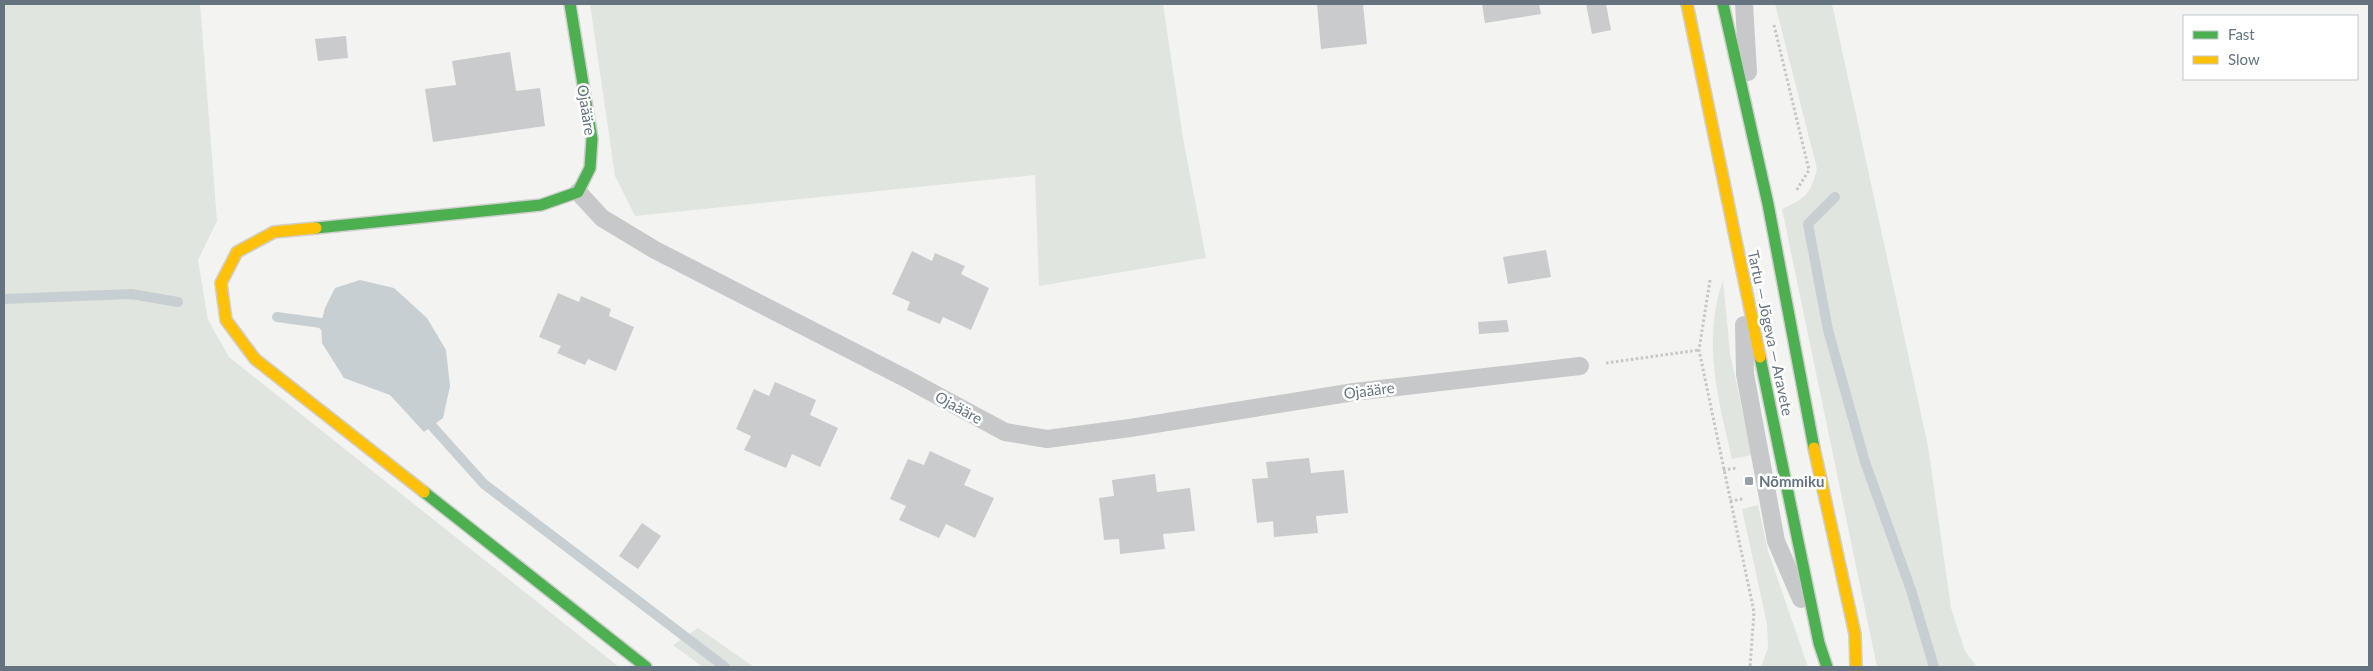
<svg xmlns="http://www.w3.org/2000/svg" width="2373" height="671" font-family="Lato,sans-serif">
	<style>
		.green { fill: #e1e5df }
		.water { fill: #c8cfd2 }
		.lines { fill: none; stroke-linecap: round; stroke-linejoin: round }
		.stream { stroke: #c8cfd2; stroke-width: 10 }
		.building { fill: #cacbcc }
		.fast-casing { stroke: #cfcfcf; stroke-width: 14 }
		.slow-casing { stroke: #cfcfcf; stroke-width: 14 }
		.path { stroke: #c5c6c6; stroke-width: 3; stroke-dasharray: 2.5 2.5; stroke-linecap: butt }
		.lane { stroke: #c7c8c9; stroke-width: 18 }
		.fast { stroke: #4caf50; stroke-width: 11 }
		.slow { stroke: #ffc107; stroke-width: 11 }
		.poi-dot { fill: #97a0a8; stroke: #fff; stroke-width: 2 }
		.labels { text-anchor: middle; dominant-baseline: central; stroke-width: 5; stroke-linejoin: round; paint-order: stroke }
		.street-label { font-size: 15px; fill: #657380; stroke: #fff }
		.poi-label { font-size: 15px; font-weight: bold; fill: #657380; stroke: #fff; text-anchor: start }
	</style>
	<rect width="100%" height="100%" fill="#f3f3f1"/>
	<!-- green -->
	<g class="green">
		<polygon points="4,4 200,4 217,221 198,260 208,320 229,357 619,667 4,667"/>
		<polygon points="590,4 1163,4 1183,138 1206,258 1039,286 1035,175 635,216 615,176"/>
		<path d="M1775,4H1832L1928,446L1951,608L1965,651L1977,667H1877L1782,209C1806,198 1810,195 1817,169Z"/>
		<path d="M1723,280L1730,353L1752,455L1732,459C1718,398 1702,341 1723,280Z"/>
		<polygon points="1758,505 1768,551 1808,667 1761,667 1768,648 1767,624 1742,509"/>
		<polygon points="698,628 754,667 703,667 673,645"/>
	</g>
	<!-- water -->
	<polygon class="water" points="360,280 394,288 427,318 446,350 450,386 443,418 424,432 390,395 344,378 322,343 321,323 325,308 335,288"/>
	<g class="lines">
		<!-- stream -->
		<g class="stream">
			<polyline points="1835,197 1808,224 1828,330 1865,462 1911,590 1934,667"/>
			<polyline points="4,299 131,294 178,302"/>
			<polyline points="277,317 321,323 331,332"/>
			<polyline points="423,416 484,484 725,667"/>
		</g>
	</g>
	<!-- building -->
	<g class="building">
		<polygon points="1317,4 1363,4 1367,44 1321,49"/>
		<polygon points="1482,4 1539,4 1541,14 1485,23"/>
		<polygon points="1586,4 1606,4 1611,30 1592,34"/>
		<polygon points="346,36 348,58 318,61 315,39"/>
		<polygon points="510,52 516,91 540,88 545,126 433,142 425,89 456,85 452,61"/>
		<polygon points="1546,250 1551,277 1508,284 1503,257"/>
		<polygon points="912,251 932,261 935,253 965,266 961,274 989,288 971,330 943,317 940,324 907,310 910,302 892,294"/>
		<polygon points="558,293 579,302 581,296 611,309 609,316 634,327 616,371 588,359 585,365 557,353 561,346 539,337"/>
		<polygon points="1507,320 1509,332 1479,334 1478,322"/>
		<polygon points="775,382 816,400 810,415 838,428 820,467 792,454 786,468 744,450 751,436 736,429 754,389 769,396"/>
		<polygon points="930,451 971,470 964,485 994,498 975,538 946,524 939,538 899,520 906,506 890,499 908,459 924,465"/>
		<polygon points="1309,458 1311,473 1344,470 1348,513 1316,516 1318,533 1274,537 1273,521 1257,523 1252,479 1268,478 1266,462"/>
		<polygon points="1155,474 1157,492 1190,488 1195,531 1163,534 1165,549 1120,554 1119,539 1104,540 1099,498 1114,496 1112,480"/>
		<polygon points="642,523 661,536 638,569 619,556"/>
	</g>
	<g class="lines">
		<!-- fast casing -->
		<g class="fast-casing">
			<g id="fast">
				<polyline points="1723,4 1768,204 1814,448"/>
				<polyline points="316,228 541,205 578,192 590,168 592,139 570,4"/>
				<polyline points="1760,357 1819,643 1827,667"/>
				<polyline points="424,492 646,667"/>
			</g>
		</g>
		<!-- slow casing -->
		<g class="slow-casing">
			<g id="slow">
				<polyline points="1687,4 1760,357"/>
				<polyline points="316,228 274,232 237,252 221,283 226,320 255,359 424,492"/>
				<polyline points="1814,448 1855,634 1856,667"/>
			</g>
		</g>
		<!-- path -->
		<g class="path">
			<polyline points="1774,25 1809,170 1796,191"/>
			<polyline points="1710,280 1699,350 1754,612 1750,667"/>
			<polyline points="1606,363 1699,350"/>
			<polyline points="1723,470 1737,468"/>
			<polyline points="1730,501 1743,499"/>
		</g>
		<!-- lane -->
		<g class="lane">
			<polyline points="1744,4 1748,72"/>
			<polyline points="578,192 602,218 655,250 905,378 1005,432 1047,439 1130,428 1354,392 1580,366"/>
			<polyline points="1744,325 1745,374 1776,541 1801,599"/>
		</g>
		<!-- fast -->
		<use href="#fast" class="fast"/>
		<!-- slow -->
		<use href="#slow" class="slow"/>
	</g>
	<!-- markers -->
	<rect class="poi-dot" x="1744" y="476" width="10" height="10" rx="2.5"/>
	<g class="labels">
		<!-- street labels -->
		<g class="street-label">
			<text transform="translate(587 110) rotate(81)">Ojaääre</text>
			<text transform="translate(1771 333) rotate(78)">Tartu — Jõgeva — Aravete</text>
			<text transform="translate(1369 390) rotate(-7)">Ojaääre</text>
			<text transform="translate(959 407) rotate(29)">Ojaääre</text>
		</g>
		<!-- poi labels -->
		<g class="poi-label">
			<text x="1759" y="481">Nõmmiku</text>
		</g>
	</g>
	<!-- border -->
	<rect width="2373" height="671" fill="none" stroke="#657380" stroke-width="10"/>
	<!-- legend -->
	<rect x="2183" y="15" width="175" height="65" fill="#ffffff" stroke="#c1c7cc"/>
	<rect x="2193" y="31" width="25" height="8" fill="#4caf50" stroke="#c1c7cc"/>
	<text x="2228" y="40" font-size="15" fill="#657380">Fast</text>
	<rect x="2193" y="56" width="25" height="8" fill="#ffc107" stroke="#c1c7cc"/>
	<text x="2228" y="65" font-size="15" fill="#657380">Slow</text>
</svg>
